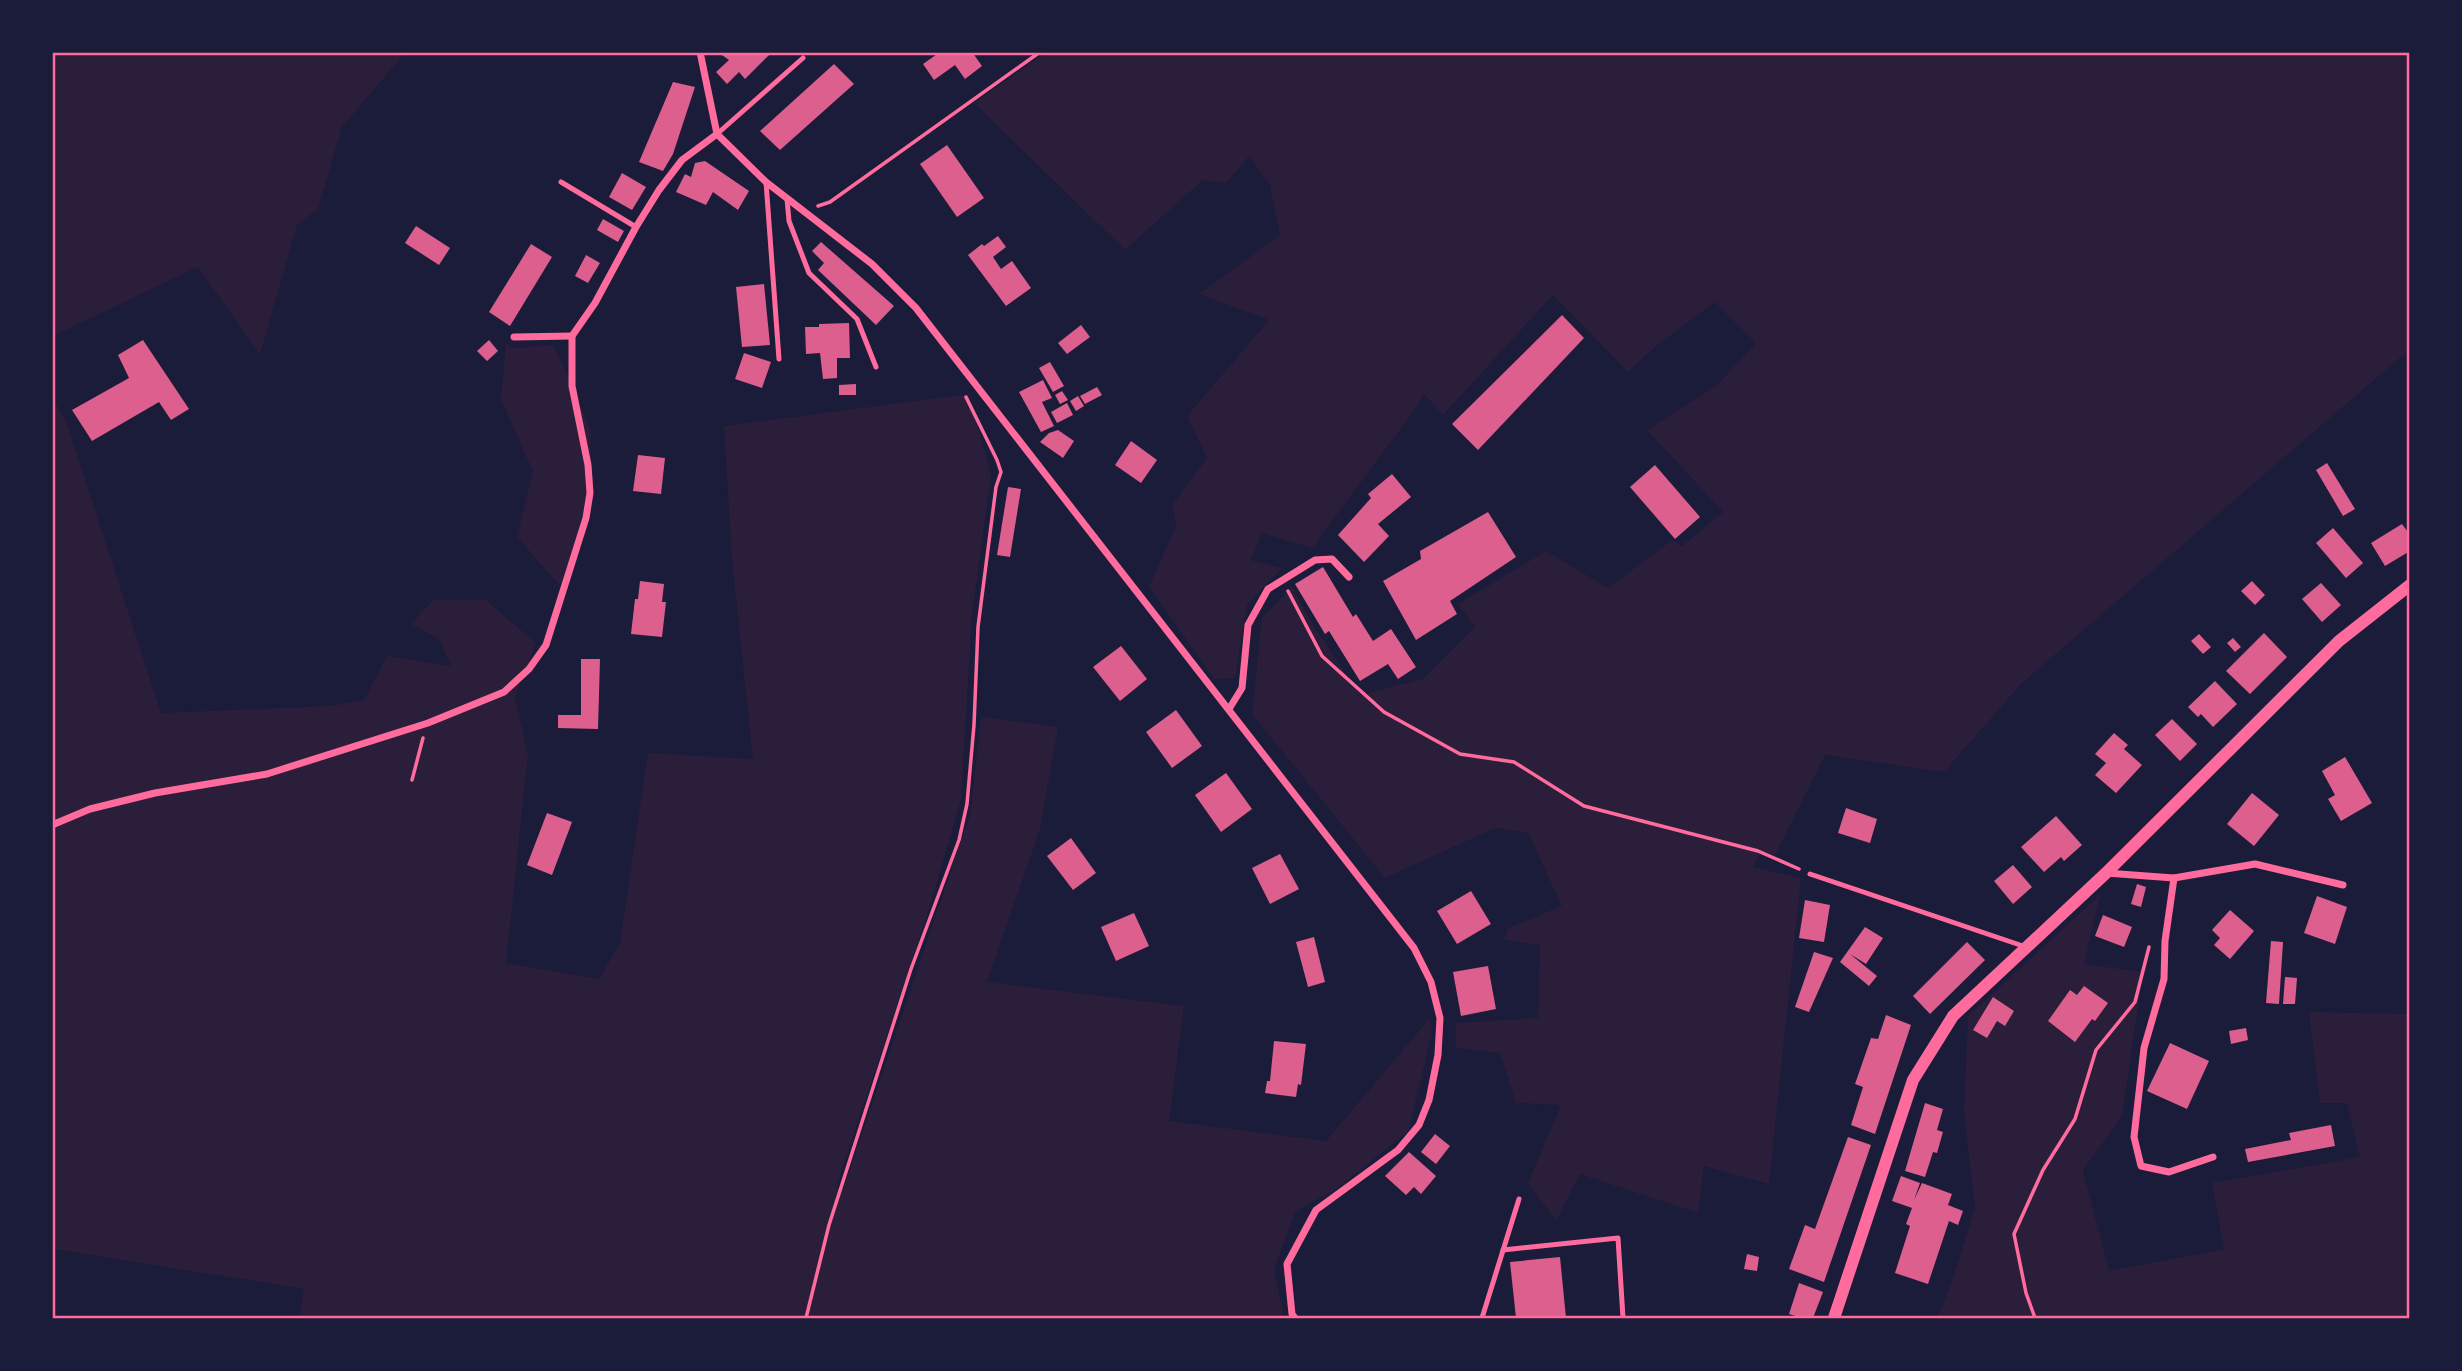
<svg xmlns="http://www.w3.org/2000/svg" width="2462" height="1371" font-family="'Space Grotesk',sans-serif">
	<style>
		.green { fill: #2a1e3b }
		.building { fill: #dd5f8e }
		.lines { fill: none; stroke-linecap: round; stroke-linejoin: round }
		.path { stroke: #ff6b9d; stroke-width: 3.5 }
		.service { stroke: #ff6b9d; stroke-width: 5 }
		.minor { stroke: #ff6b9d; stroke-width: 7 }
		.tertiary { stroke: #ff6b9d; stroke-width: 12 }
		.neatline { fill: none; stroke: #ff6b9d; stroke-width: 2.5 }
	</style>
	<rect width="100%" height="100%" fill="#1b1b3a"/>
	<!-- green -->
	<g class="green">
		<polygon points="53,52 405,53 342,127 318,209 297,225 260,355 198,267 53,336"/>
		<polygon points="1047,52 2409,53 2409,350 2022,683 1944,772 1825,755 1775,855 1761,851 1753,867 1801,878 1769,1184 1704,1166 1698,1213 1580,1174 1556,1221 1528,1183 1561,1105 1516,1103 1500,1053 1456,1048 1456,1023 1538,1018 1540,945 1504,940 1508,928 1562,906 1528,833 1495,828 1385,878 1252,714 1262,618 1292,586 1315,628 1360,695 1423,679 1475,627 1458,604 1546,551 1608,588 1672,540 1682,546 1723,512 1647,430 1716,386 1756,343 1715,302 1656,346 1628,372 1553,295 1443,415 1424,394 1416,408 1312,548 1262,533 1251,560 1282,568 1247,605 1235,678 1214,679 1149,587 1176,526 1172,505 1207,458 1187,416 1269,320 1199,294 1280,235 1270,185 1249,156 1226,183 1203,180 1125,250 974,103"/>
		<polygon points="506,343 514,348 554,345 591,431 590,499 560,586 517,537 533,472 501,399"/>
		<polygon points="969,394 991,475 972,615 961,800 928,912 836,1188 843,1189 970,815 981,717 1058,727 1040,829 987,982 1184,1006 1169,1121 1326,1141 1430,1018 1432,1034 1408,1132 1335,1190 1296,1211 1274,1269 1284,1318 299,1318 304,1289 53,1249 52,397 66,421 161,713 331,706 364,700 387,656 451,666 439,639 411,624 433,600 486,600 536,643 515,697 528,755 506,963 599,979 620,943 648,753 753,759 732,560 724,426"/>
		<polygon points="2100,895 2084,964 2143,972 2122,1116 2083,1170 2109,1271 2224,1249 2212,1183 2360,1157 2347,1103 2320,1103 2309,1012 2409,1014 2409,1318 1937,1318 1951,1285 1975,1208 1964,1111 1968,1016"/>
	</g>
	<!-- building -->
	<g class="building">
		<polygon points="724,52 772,52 745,79 739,72 727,84 716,72 729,60 722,55"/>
		<polygon points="940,52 972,52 982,66 965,79 955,65 934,80 923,64"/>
		<polygon points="834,64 854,84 780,150 760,131"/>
		<polygon points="673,82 695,87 673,154 663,171 639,162"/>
		<polygon points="947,145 984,198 957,217 920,164"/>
		<polygon points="705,161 749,191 738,210 713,192 706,205 676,192 685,174 691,177 695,163"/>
		<polygon points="622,173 646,187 632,210 609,197"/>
		<polygon points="603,219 624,231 618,242 597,230"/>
		<polygon points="416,226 450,248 439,265 405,243"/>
		<polygon points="998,236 1006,247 993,257 1001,269 1012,261 1031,288 1006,306 968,255 982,244 984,246"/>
		<polygon points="821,242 894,306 876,325 818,270 824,263 812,251"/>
		<polygon points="531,244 552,257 510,326 489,312"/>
		<polygon points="586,255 600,263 588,283 575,276"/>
		<polygon points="764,284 770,345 742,347 736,287"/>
		<polygon points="1562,315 1584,338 1478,450 1452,424"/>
		<polygon points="849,323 850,358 837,358 837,378 823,379 820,353 806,354 805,327 819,327 819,324"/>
		<polygon points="1081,325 1090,337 1067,354 1058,343"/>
		<polygon points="143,340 189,409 171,420 159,402 92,441 72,410 129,378 118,355"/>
		<polygon points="489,340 498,351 487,361 477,351"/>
		<polygon points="744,353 771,362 762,388 735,379"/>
		<polygon points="1050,362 1064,386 1053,392 1039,368"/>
		<polygon points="1043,380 1052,398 1042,402 1054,426 1041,432 1019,392"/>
		<polygon points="856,384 856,395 839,395 839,385"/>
		<polygon points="1097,387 1102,395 1085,404 1080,396"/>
		<polygon points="1062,391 1068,400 1060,404 1055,395"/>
		<polygon points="1078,396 1084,406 1076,411 1070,401"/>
		<polygon points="1067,403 1073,415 1057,423 1051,412"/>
		<polygon points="1058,430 1074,441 1063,458 1040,442 1049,433"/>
		<polygon points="1131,441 1157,460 1141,483 1115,465"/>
		<polygon points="638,455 665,458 661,494 633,491"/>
		<polygon points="2327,463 2355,509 2343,516 2316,470"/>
		<polygon points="1655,465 1700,517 1675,539 1630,487"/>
		<polygon points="1392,474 1411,497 1378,524 1389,536 1364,562 1338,535 1371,498 1368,494"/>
		<polygon points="1008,487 1021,489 1010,557 997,555"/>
		<polygon points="1488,512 1516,557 1450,601 1457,614 1416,640 1383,581 1421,559 1420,551"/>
		<polygon points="2402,524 2410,535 2410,551 2385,566 2371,543"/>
		<polygon points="2333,528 2363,563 2346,578 2316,543"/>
		<polygon points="1323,567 1353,617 1356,614 1373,641 1391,629 1416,667 1398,679 1388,664 1360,681 1329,631 1325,634 1295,584"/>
		<polygon points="640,581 664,584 662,602 666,602 662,637 631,634 635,599 638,599"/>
		<polygon points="2252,581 2265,595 2255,605 2241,591"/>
		<polygon points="2321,583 2341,605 2322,622 2302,599"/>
		<polygon points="2264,633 2287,657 2250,694 2226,671"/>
		<polygon points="2199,634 2211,647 2203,654 2191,641"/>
		<polygon points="2233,638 2241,647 2235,652 2227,643"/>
		<polygon points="1121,646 1147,679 1120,701 1093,667"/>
		<polygon points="581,659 600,659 598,729 558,728 558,715 581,715"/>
		<polygon points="2215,681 2237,704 2213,727 2201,714 2198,717 2188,707"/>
		<polygon points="1176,710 1202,746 1172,768 1146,732"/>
		<polygon points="2172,719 2197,744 2180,761 2155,735"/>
		<polygon points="2114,733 2128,745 2124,749 2142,765 2116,793 2095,775 2106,763 2095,754"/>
		<polygon points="2345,757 2372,803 2341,821 2328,799 2335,795 2322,771"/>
		<polygon points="1226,773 1252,809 1221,832 1195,795"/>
		<polygon points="2252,793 2279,815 2254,846 2227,824"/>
		<polygon points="1846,808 1877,819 1870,843 1838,833"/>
		<polygon points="547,813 572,822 552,875 527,865"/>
		<polygon points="2056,816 2082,845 2064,861 2061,857 2044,872 2021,847"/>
		<polygon points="1071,838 1096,873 1073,890 1047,856"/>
		<polygon points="1280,854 1299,889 1270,904 1252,868"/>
		<polygon points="2013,865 2032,887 2013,904 1994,881"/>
		<polygon points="2137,884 2146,887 2141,907 2131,904"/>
		<polygon points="1471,891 1491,924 1457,944 1437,911"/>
		<polygon points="2317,896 2347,907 2335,944 2304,933"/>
		<polygon points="1805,900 1830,905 1824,942 1799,938"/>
		<polygon points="2230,910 2254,931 2230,959 2214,945 2220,938 2212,930"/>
		<polygon points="1134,913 1149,946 1116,961 1101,927"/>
		<polygon points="2103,915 2132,927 2124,947 2095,936"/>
		<polygon points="1865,927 1883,938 1866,964 1850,954 1877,976 1869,986 1840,962"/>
		<polygon points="1314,937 1325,982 1308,987 1296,942"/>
		<polygon points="2271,941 2283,942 2279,1004 2266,1003"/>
		<polygon points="1967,942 1985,960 1930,1014 1913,996"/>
		<polygon points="1814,952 1833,958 1809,1012 1795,1007"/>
		<polygon points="1488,966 1496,1009 1461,1016 1453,972"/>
		<polygon points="2285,977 2297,978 2295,1004 2283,1004"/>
		<polygon points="2084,986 2108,1003 2095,1021 2092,1019 2075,1042 2048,1021 2070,990 2077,995"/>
		<polygon points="1993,997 2014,1011 2005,1026 1997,1021 1987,1038 1973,1030"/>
		<polygon points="1886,1015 1911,1025 1875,1134 1851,1125 1863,1087 1855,1084 1871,1038 1878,1039"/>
		<polygon points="2246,1028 2248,1040 2231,1044 2229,1031"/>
		<polygon points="1274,1041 1306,1044 1301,1085 1298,1084 1296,1097 1265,1093 1267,1081 1270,1081"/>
		<polygon points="2170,1043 2209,1061 2187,1109 2147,1091"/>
		<polygon points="1925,1103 1943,1109 1937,1130 1943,1132 1937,1153 1933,1152 1925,1177 1905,1171"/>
		<polygon points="2331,1125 2335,1146 2248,1162 2245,1149 2291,1140 2289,1133"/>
		<polygon points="1435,1134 1450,1146 1436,1164 1421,1152"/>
		<polygon points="1848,1137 1871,1145 1824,1282 1789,1269 1805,1225 1815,1229"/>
		<polygon points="1409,1152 1436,1176 1421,1194 1414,1187 1406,1195 1385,1176"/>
		<polygon points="1901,1176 1920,1183 1914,1200 1922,1183 1952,1194 1948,1205 1963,1211 1958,1225 1949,1221 1928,1284 1895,1273 1910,1226 1906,1224 1912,1208 1892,1201"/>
		<polygon points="1747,1254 1759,1257 1757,1271 1744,1269"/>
		<polygon points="1560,1257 1566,1318 1516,1318 1510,1262"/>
		<polygon points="1799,1283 1823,1292 1813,1318 1802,1318 1789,1314"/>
	</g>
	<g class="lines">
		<!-- path -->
		<g class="path">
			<polyline points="818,206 830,202 1040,52"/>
			<polyline points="1288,591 1322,656 1384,712 1460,754 1514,762 1584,806 1758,851 1799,869"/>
			<polyline points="412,780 423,738"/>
			<polyline points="806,1318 829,1225 911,969 959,840 967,804 974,725 978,627 996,487 1001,472 997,460 966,397"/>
			<polyline points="2035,1318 2026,1293 2014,1234 2043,1170 2075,1119 2096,1050 2135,1002 2149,947"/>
		</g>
		<!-- service -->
		<g class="service">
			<polyline points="717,134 803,58"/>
			<polyline points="561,182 636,227"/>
			<polyline points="766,182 779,359"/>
			<polyline points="787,199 789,221 809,273 857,319 876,367"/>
			<polyline points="1810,874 2026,947"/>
			<polyline points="1503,1250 1618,1238 1623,1318"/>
			<polyline points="1482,1318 1519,1199"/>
		</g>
		<!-- minor -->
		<g class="minor">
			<polyline points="700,52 717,134 766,182 872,264 916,308 1414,948 1431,982 1440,1018 1438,1055 1429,1100 1419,1125 1398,1150 1316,1210 1287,1264 1292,1314 1295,1318"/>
			<polyline points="514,337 572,336"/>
			<polyline points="1229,709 1242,688 1248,625 1268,589 1315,560 1332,559 1349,577"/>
			<polyline points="52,825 90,809 155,793 267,774 428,723 504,692 529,669 546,645 586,518 590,493 588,465 572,386 572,336 595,303 636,227 659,190 682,160 717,134"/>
			<polyline points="2106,873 2174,878 2255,864 2343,885"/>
			<polyline points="2174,878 2165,941 2164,979 2144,1048 2134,1137 2141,1166 2169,1172 2213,1157"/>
		</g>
		<!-- tertiary -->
		<polyline class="tertiary" points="1834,1318 1913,1080 1953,1016 2106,873 2339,641 2410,585"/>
	</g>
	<!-- border -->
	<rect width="2462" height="1371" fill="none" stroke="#1b1b3a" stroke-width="108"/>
	<rect x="54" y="54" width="2354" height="1263" class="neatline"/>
</svg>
